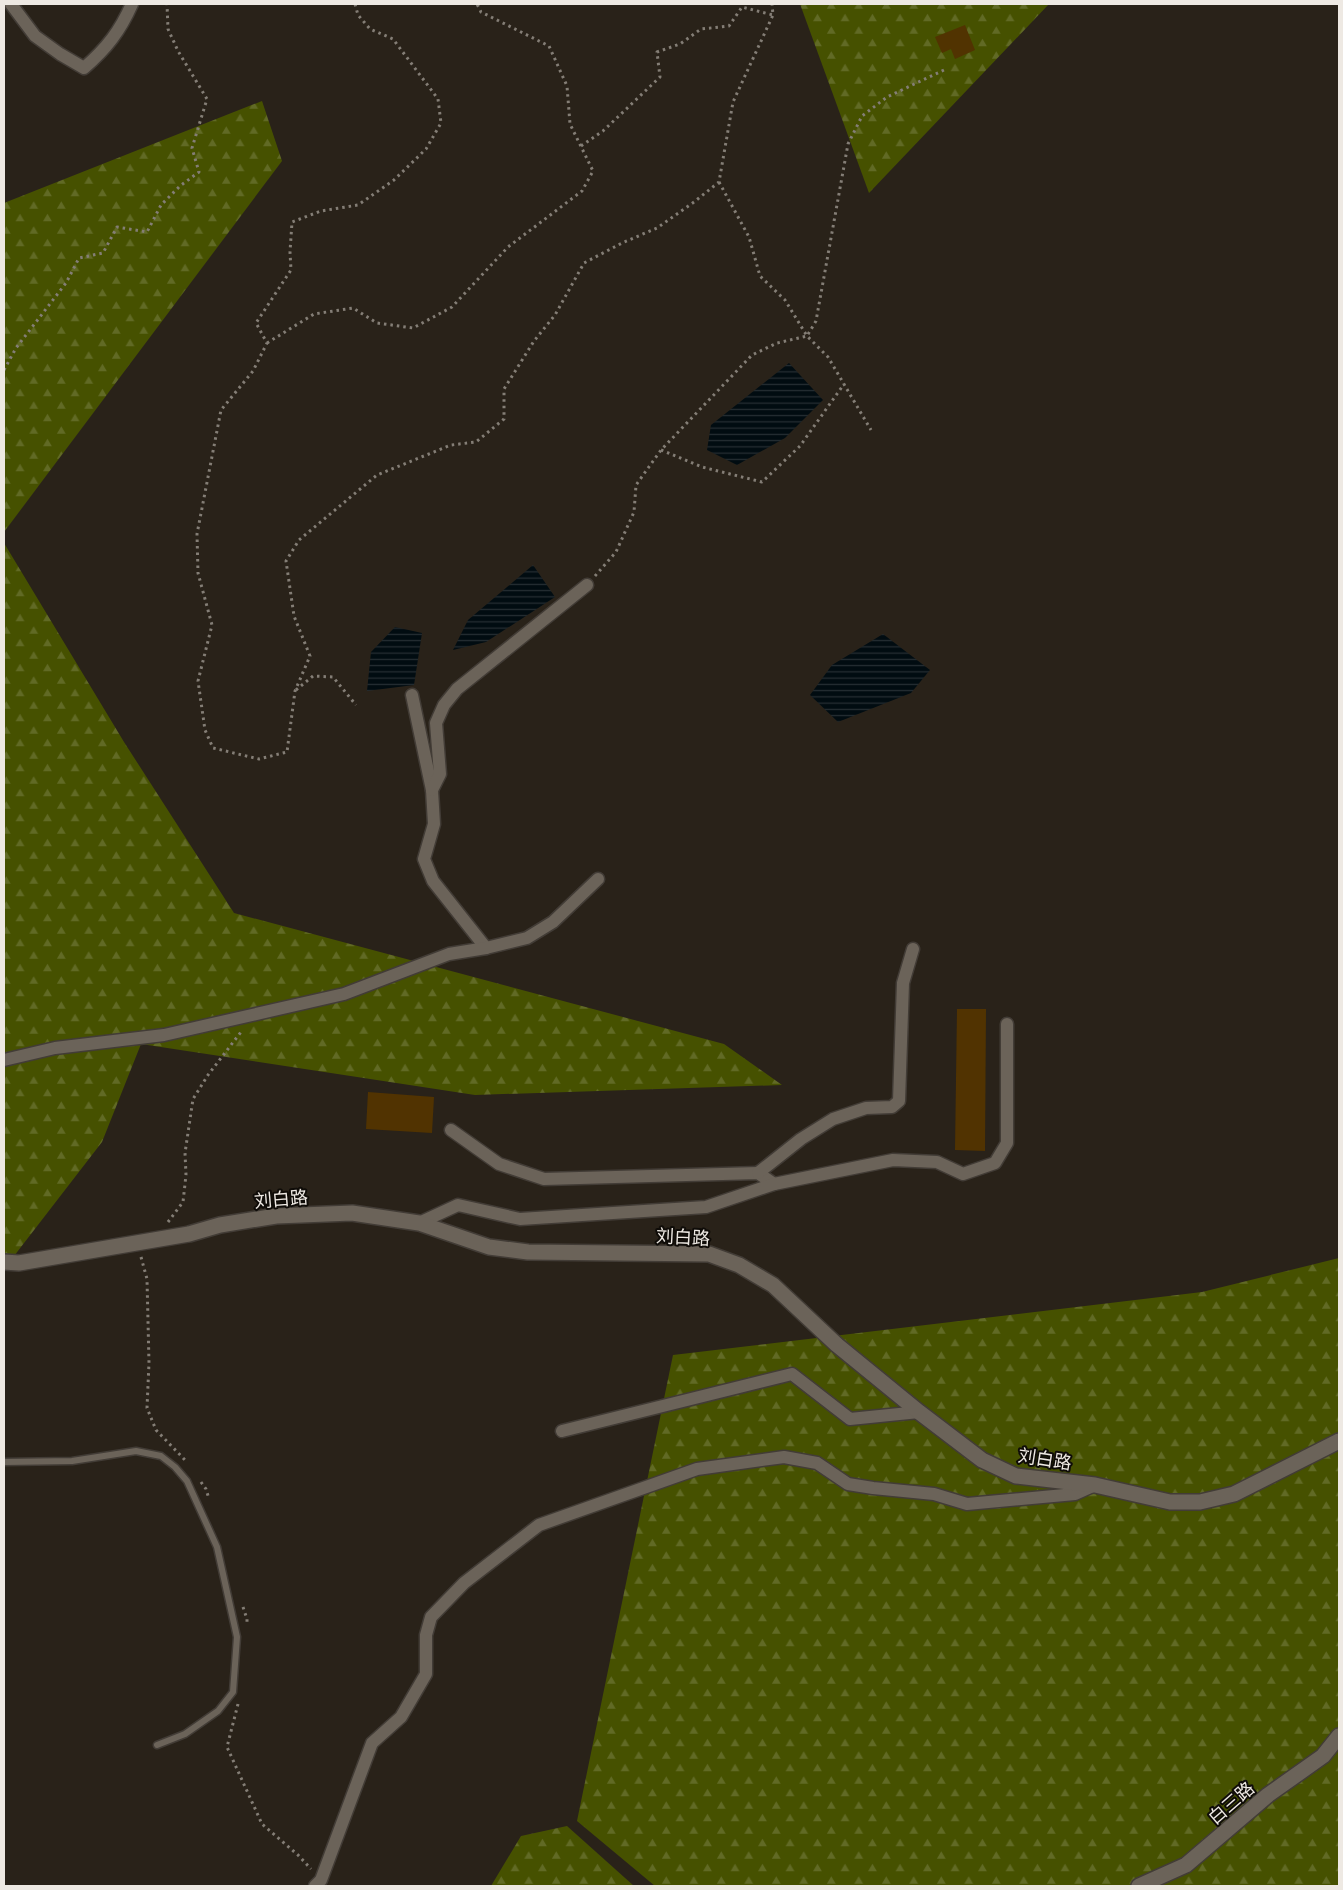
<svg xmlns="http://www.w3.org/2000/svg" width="1343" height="1890" font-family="'Archivo Narrow','Noto Sans SC',sans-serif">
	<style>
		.forest { fill: url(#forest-firs) }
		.water { fill: url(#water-rules) }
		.building { fill: #513301 }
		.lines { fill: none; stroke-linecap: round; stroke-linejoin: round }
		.service-casing { stroke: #423c36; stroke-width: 9 }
		.minor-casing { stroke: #423c36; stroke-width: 15 }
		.tertiary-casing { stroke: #423c36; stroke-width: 18 }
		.path { stroke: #847e76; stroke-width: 3; stroke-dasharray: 2.5 4; stroke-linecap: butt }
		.service { stroke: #6b6359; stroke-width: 6 }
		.minor { stroke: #6b6359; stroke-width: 12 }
		.tertiary { stroke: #6b6359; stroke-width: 15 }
		.labels { text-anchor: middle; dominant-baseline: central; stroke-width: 4; stroke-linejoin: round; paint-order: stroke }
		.street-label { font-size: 18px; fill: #eee9e3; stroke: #0f0c08 }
	</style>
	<defs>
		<pattern id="forest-firs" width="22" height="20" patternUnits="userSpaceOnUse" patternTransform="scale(1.25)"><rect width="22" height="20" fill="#465100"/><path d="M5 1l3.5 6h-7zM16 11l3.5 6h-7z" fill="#616a25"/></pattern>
		<pattern id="water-rules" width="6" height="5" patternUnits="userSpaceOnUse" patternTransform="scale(1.25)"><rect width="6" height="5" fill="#010c11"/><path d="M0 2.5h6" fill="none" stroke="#262f34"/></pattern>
	</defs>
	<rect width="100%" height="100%" fill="#292219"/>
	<!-- forest -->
	<g class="forest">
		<polygon points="800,4 1049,4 869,193"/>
		<polygon points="262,101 282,161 4,532 4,203"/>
		<polygon points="4,543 124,742 234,913 724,1044 782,1085 475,1095 141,1044 102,1142 4,1269"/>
		<polygon points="1339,1258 1339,1886 655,1886 577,1821 673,1355 1202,1292"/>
		<polygon points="567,1826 634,1886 491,1886 521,1836"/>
	</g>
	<!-- water -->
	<g class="water">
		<polygon points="789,363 823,400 785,438 737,465 707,450 711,425"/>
		<polygon points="533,565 555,597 486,642 453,650 468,620"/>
		<polygon points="395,627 422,633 414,685 367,691 371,652"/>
		<polygon points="883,634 930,670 911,693 838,722 810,695 832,665"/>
	</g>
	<!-- building -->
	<g class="building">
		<polygon points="965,25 975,50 955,59 951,49 942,53 935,37"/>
		<polygon points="957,1009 986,1009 985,1151 955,1150"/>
		<polygon points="368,1092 434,1097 432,1133 366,1129"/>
	</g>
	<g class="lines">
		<!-- service casing -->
		<g class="service-casing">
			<polyline id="service" points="4,1462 72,1461 136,1451 161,1456 175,1467 187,1481 217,1547 237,1637 233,1692 218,1711 185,1734 157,1745"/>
		</g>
		<!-- minor casing -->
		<g class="minor-casing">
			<g id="minor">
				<path d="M11,4L35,36L60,54L84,68C107,48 120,31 132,4"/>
				<polyline points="412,695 432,790 434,824 424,859 433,881 486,948"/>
				<polyline points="432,790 440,774 436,723 444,705 457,689 587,585"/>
				<polyline points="4,1060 55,1048 164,1035 344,994 449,954 486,948 527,938 553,922 598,879"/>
				<polyline points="451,1130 499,1164 544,1179 758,1173 774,1184"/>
				<polyline points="758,1173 801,1139 833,1119 866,1108 892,1107 899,1101 903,983 913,949"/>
				<polyline points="419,1223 458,1205 520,1219 706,1207 774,1184 893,1160 937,1162 963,1174 995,1163 1007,1143 1007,1024"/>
				<polyline points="562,1431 792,1374 850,1419 919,1412"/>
				<polyline points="315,1886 321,1880 372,1743 401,1717 426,1674 426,1635 431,1617 464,1583 539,1525 697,1469 784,1457 817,1463 848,1484 873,1488 934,1494 967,1504 1075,1494 1095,1485"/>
			</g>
		</g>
		<!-- tertiary casing -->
		<g class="tertiary-casing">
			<g id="tertiary">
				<polyline points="4,1262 19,1263 189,1234 220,1225 276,1216 352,1213 419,1223 489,1247 528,1252 709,1254 739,1265 773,1285 837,1345 919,1412 982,1460 1016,1476 1095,1485 1170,1502 1200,1502 1234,1494 1339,1441"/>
				<polyline points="1139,1886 1186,1865 1268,1795 1323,1756 1339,1736"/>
			</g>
		</g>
		<!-- path -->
		<g class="path">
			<polyline points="355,4 358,15 370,29 393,39 438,99 441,123 426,149 394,180 358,205 321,211 292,222 290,252 291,270 256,323 267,343 253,371 221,410 197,534 198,573 212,625 198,681 205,730 213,748 259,759 287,752 295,691 310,656 294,616 286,561 299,540 377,475 451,445 476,442 504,419 504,389 534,341 555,315 584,263 622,243 657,228 694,202 719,182 733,102 773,15 772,4"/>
			<polyline points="581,146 603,131 660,77 657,52 680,44 701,29 729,26 742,7 773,15"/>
			<polyline points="719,182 749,237 760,276 785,300 807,336 828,357 871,430"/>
			<polyline points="267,343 314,314 353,308 377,323 413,328 452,307 508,247 582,191 593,171 570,124 567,86 549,46 481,12 477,4"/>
			<polyline points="4,370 16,348 66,283 79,258 103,253 117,227 147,232 161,205 180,186 199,172 192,148 207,99 178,51 168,29 167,4"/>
			<polyline points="661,450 702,467 762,482 800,446 844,384"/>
			<polyline points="595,576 616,552 634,512 636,485 661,450 752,355 777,343 807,336 816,321 848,144 862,116 887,97 946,69"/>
			<polyline points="296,690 313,676 333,677 356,705"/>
			<polyline points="168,1222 183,1202 186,1175 185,1153 193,1099 208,1075 241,1032"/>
			<polyline points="141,1257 147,1279 149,1363 147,1408 156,1430 186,1461"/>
			<polyline points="201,1482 206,1489 209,1499"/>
			<polyline points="243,1607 247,1619 247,1625"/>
			<polyline points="238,1704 227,1747 262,1824 298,1855 311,1869"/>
		</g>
		<!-- service -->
		<use href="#service" class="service"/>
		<!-- minor -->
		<use href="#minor" class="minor"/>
		<!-- tertiary -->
		<use href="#tertiary" class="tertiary"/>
	</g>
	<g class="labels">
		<!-- street labels -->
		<g class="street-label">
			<text transform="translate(281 1199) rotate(-5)">刘白路</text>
			<text transform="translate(683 1237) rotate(3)">刘白路</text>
			<text transform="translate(1045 1459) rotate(9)">刘白路</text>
			<text transform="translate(1231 1803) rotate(-41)">白三路</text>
		</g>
	</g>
	<!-- border -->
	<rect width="1343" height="1890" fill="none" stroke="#eee9e3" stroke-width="10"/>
</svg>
